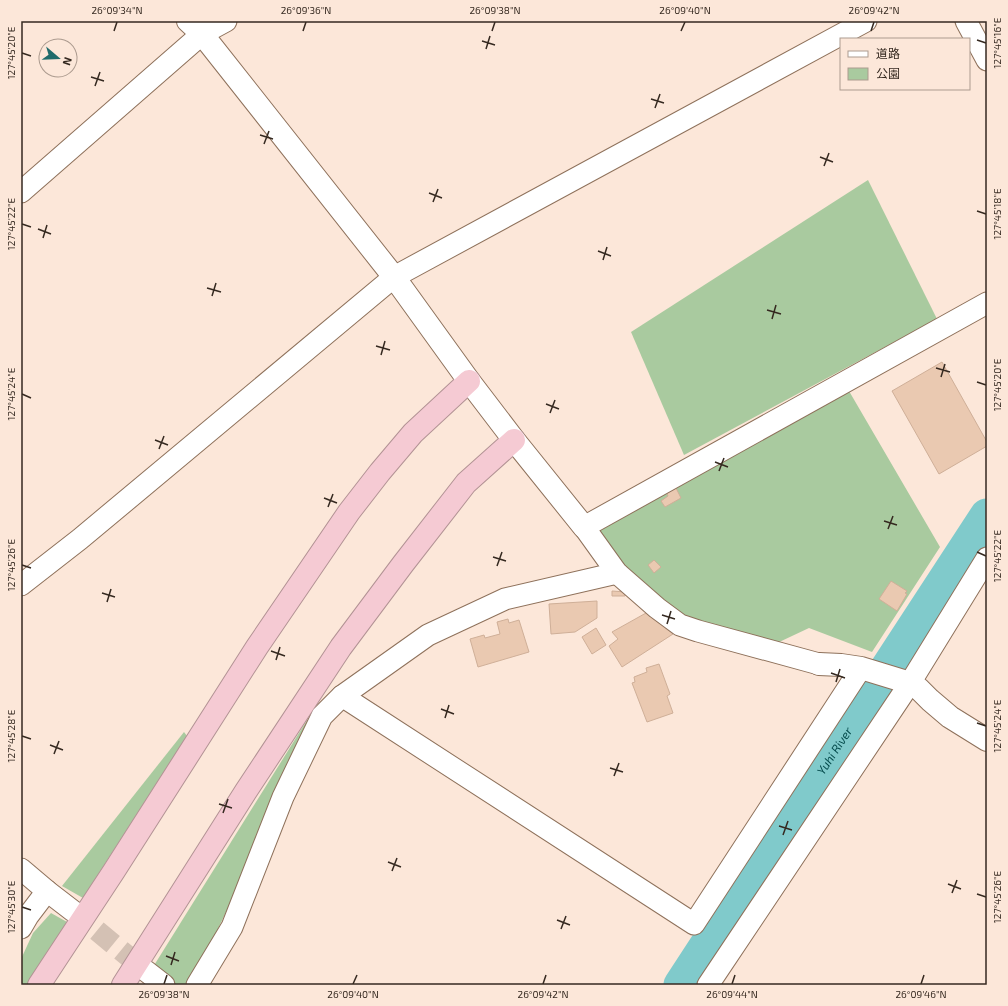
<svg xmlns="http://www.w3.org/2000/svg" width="1008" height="1006" font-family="'Exo 2','Noto Sans JP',sans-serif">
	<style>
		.green { fill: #a9ca9f }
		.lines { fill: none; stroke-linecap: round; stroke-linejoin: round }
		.river { stroke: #80cacb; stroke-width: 35 }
		.building { fill: #eac9b1; stroke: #cfaf98 }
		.street-tunnel { stroke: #d4c1b4; stroke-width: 21; stroke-dasharray: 21 10; stroke-linecap: butt }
		.street-casing { stroke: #8e715b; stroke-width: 23 }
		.secondary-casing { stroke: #8e715b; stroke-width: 24 }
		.highway-casing { stroke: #b29294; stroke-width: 24 }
		.street { stroke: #fff; stroke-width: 21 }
		.secondary { stroke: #fff; stroke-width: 22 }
		.highway { stroke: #f5cad3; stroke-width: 22 }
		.ticks { fill: none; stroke: #352920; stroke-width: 1.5 }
		.labels { text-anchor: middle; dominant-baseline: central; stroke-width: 3; stroke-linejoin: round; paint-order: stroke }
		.water-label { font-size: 12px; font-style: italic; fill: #044b4c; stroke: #fce7d9 }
		.neatline { fill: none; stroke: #352920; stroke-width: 1.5 }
		.ticks-label { font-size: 10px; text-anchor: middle; fill: #352920 }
	</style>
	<rect width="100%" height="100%" fill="#fce7d9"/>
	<!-- green -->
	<g class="green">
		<polygon points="868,180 937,319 684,455 631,332"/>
		<polygon points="849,391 940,547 872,652 809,628 775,644 683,618 648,591 606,545 597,529"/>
		<polygon points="309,717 235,893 195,977 185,984 176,985 153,967"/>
		<polygon points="184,732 187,736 83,898 62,886"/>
		<polygon points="51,913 67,922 30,985 21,985 21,959 33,933"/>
	</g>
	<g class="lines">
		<!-- river -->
		<path class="river" id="s1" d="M681,985L987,516"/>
	</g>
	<!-- building -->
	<g class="building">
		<polygon points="942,362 987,442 987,446 939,474 892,391"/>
		<polygon points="676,488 681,498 665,507 661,501 668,496 667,493"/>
		<polygon points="654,560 661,567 654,573 648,565"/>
		<polygon points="891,581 907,591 905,593 907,594 897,611 879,599"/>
		<polygon points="612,591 626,592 625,596 612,596"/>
		<polygon points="597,601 597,618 575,632 551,634 549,604"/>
		<polygon points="646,613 673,634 622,667 609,646 618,639 612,632"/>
		<polygon points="508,619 509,623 519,620 529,652 478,667 470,639 484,635 485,638 500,634 497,622"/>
		<polygon points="596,628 606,645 592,654 582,637"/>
		<polygon points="659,664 670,694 667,696 673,713 647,722 632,683 635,682 634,677 647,672 646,668"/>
	</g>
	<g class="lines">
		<!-- street-tunnel -->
		<polyline class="street-tunnel" points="73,911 146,971"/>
		<!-- street casing -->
		<g class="street-casing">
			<g id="street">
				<polyline points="966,21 987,60"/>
				<polyline points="21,192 202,34 226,21"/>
				<polyline points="21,585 80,539 394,277 866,21"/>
				<polyline points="819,664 698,631 680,625 657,608 617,573 584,527 987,303"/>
				<polyline points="342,696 694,924 861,668"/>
				<polyline points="21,869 47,891 73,911"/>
				<polyline points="21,928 28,916 47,891"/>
				<polyline points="146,971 164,985"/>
				<polyline points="197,985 232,927 283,797 322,716 342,696 428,635 505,599 617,573"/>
				<polyline points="708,985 910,683 987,558"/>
			</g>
		</g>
		<!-- secondary casing -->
		<g class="secondary-casing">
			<g id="secondary">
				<polyline points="188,21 202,34 394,277 469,381 514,440 584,527"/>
				<polyline points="819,664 841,665 861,668 910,683 919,689 930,700 950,717 987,740"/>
			</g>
		</g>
		<!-- highway casing -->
		<g class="highway-casing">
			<g id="highway">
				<polyline points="39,985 114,871 257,647 349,512 380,472 413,433 469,381"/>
				<polyline points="123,985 246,791 341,647 403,564 466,483 514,440"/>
			</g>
		</g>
		<!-- street -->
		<use href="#street" class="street"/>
		<!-- secondary -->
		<use href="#secondary" class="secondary"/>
		<!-- highway -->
		<use href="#highway" class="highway"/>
	</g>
	<!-- ticks -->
	<path class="ticks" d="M114,31L117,22M303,31L306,22M492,31L495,22M681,31L685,22M871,31L874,22M977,40L986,43M482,41L495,45M486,49L490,36M22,53L31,56M91,77L104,81M95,86L100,72M651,99L664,103M655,108L660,94M260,135L273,139M264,144L269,131M820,157L833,162M824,166L829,153M429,193L442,198M433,202L438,189M977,211L986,214M22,224L31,227M38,229L51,234M43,238L47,225M598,251L611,256M603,260L607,247M207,288L221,292M212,296L216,283M767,310L781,314M772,319L776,305M376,346L390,350M381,355L385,341M936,368L950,372M941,377L945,364M977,382L986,385M22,394L31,398M546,404L559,409M550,413L555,400M155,440L168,445M159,449L164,436M715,462L728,467M719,471L724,458M324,498L337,503M328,507L333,494M884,521L897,525M888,529L893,516M977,552L986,556M493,557L506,561M22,565L31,568M497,566L502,552M102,593L115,597M107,602L111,589M662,615L675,619M667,624L671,611M271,651L285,656M276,660L280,647M831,673L845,678M836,682L840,669M441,709L454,714M445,718L449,705M977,723L986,726M22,736L31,739M50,745L63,750M54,754L59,741M610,768L623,772M614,776L619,763M219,804L232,808M223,813L228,799M779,826L792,830M783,835L788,821M388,862L401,867M392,871L397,858M948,884L961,889M952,893L957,880M977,894L986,897M22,907L31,910M557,920L570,925M561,929L566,916M166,956L179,961M171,965L175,952M164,984L167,975M353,984L357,975M543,984L546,975M732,984L735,975M921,984L924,975"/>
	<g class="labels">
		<!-- water labels -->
		<g class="water-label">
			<text stroke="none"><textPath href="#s1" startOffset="280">Yuhi River</textPath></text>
		</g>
	</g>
	<!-- border -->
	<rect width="1008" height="1006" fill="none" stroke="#fce7d9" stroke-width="44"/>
	<!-- legend -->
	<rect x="840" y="38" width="130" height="52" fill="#fce7d9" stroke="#ac9b8f"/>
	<rect x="848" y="51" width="20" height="6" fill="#ffffff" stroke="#ac9b8f"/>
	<text x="876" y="58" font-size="12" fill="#352920">道路</text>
	<rect x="848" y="68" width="20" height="12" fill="#a9ca9f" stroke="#ac9b8f"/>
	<text x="876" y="78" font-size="12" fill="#352920">公園</text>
	<!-- north arrow -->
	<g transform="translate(58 58) rotate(109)"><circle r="19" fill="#fce7d9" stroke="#ac9b8f"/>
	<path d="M0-3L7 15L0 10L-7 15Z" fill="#1f6b6b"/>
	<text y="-6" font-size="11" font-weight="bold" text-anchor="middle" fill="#352920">N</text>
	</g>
	<rect x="22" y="22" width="964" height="962" class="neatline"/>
	<g class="ticks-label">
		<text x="117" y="14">26°09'34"N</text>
		<text x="306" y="14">26°09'36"N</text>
		<text x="495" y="14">26°09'38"N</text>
		<text x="685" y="14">26°09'40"N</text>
		<text x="874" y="14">26°09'42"N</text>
		<text transform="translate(997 43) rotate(-90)" y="4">127°45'16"E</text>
		<text transform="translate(11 53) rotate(-90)" y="4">127°45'20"E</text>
		<text transform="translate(997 214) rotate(-90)" y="4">127°45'18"E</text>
		<text transform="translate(11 224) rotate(-90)" y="4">127°45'22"E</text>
		<text transform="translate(997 385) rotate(-90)" y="4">127°45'20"E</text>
		<text transform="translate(11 394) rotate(-90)" y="4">127°45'24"E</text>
		<text transform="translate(997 556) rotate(-90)" y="4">127°45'22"E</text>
		<text transform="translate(11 565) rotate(-90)" y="4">127°45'26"E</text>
		<text transform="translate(997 726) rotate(-90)" y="4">127°45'24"E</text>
		<text transform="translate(11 736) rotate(-90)" y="4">127°45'28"E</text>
		<text transform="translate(997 897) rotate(-90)" y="4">127°45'26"E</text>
		<text transform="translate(11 907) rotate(-90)" y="4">127°45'30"E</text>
		<text x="164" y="998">26°09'38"N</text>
		<text x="353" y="998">26°09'40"N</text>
		<text x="543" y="998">26°09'42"N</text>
		<text x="732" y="998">26°09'44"N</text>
		<text x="921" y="998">26°09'46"N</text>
	</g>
</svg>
